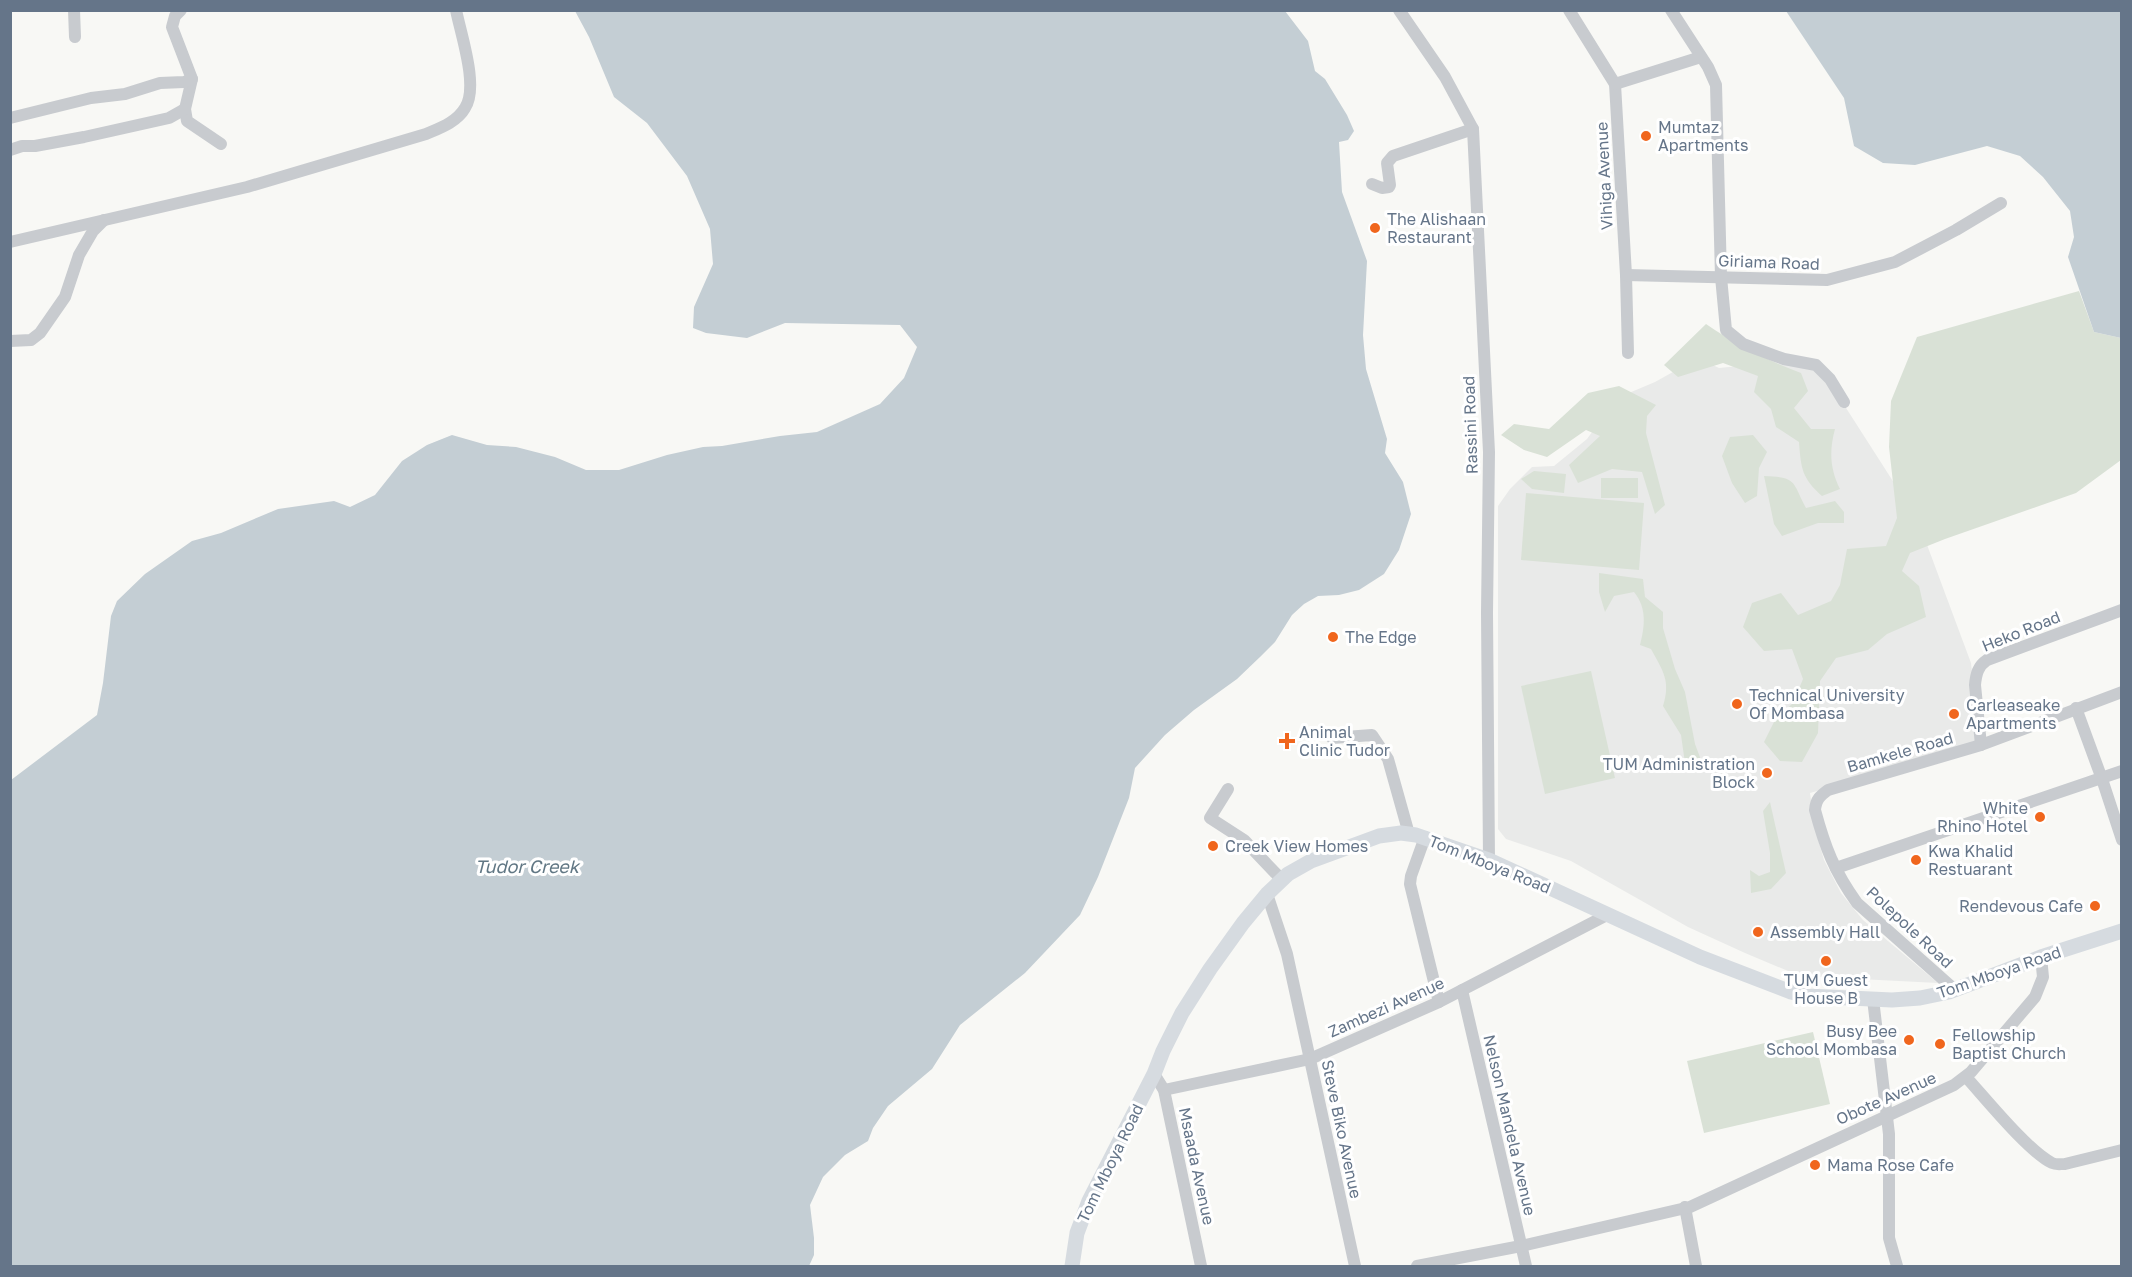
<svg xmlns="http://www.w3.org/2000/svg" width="2132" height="1277" font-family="'Golos Text',sans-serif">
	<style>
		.built { fill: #e9eae9 }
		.green { fill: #d9e1d6 }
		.water { fill: #c4ced4 }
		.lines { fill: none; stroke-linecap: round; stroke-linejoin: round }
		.minor { stroke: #c8cbcf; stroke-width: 12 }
		.major { stroke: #d6dbe0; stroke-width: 15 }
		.poi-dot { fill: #f0661d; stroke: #fff; stroke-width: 2 }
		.labels { text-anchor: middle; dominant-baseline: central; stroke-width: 6; stroke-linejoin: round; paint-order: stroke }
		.poi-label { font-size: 16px; fill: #657589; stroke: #fff; text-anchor: start }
		.street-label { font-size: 16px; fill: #657589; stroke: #fff }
		.water-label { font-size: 18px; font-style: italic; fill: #617784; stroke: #fff }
	</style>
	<rect width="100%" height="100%" fill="#f8f8f5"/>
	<!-- built -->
	<polygon class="built" points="1698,358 1719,368 1769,363 1817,368 1839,397 1914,514 1923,534 1971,663 1980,744 1810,793 1815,828 1824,860 1841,893 1863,920 1938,983 1800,976 1745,953 1688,927 1571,861 1506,839 1498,829 1498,506 1510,489 1532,467 1554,466 1587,439 1617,398 1655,382"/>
	<!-- green -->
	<g class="green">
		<polygon points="2079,291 2094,332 2121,338 2121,460 2076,493 1945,539 1910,553 1902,571 1919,586 1926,617 1887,634 1868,650 1836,658 1820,681 1818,733 1802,762 1780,761 1764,742 1775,720 1793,703 1803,679 1792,649 1764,651 1743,627 1752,603 1781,593 1798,615 1831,601 1840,585 1847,549 1886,546 1897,518 1889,447 1891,401 1917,337"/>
		<path d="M1706,324C1736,345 1767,360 1801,373L1808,391L1794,408L1811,429H1835C1829,451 1830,469 1840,489L1822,496C1802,478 1801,469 1799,442L1776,427L1771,409L1754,392L1758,376L1723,363L1678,377L1664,365Z"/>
		<polygon points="1619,386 1656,405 1647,416 1646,433 1665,505 1655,514 1642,472 1612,469 1578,483 1569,465 1600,436 1586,430 1547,457 1524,450 1501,435 1514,424 1549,429 1588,393"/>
		<polygon points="1753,435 1767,452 1759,468 1757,496 1745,503 1732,483 1722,456 1730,437"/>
		<polygon points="1534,471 1566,474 1564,493 1532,489 1521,479"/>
		<path d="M1764,476C1797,477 1792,481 1806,508L1835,501L1844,512V523H1818L1782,536L1774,524Z"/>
		<rect x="1601" y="478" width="37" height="20"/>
		<polygon points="1526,493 1644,503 1639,570 1521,560"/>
		<path d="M1599,573L1643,579L1645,597L1663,612V628L1675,669L1685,692L1695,744L1701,760L1685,763L1681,735L1663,706C1671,681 1663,671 1651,649L1640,645C1645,626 1647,608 1634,592L1614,596L1605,612L1599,592Z"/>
		<polygon points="1591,671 1615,778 1545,794 1521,686"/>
		<polygon points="1770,802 1786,873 1771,889 1751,893 1750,870 1759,876 1770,872 1770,853 1763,811"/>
		<polygon points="1813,1032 1830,1104 1704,1133 1687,1061"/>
	</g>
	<!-- water -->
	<g class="water">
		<polygon points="575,11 1285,11 1308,41 1315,71 1325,79 1347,115 1354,131 1348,140 1339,142 1342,192 1367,261 1363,335 1366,369 1387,439 1385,453 1403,482 1411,514 1399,550 1384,574 1359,590 1339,595 1318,596 1304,604 1292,615 1275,642 1260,657 1237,679 1194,710 1165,735 1135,768 1129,798 1098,877 1080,915 1025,973 960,1025 932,1069 888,1106 873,1128 868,1141 845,1155 823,1177 810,1205 814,1238 814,1255 809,1266 11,1266 11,780 97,715 103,683 111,616 117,601 145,574 192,541 221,533 278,509 334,501 350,507 375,495 402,461 427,445 452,435 487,445 516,447 555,457 586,470 619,470 667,455 703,447 722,446 780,436 817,432 880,404 904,378 917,347 900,325 785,323 747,338 706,333 693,328 694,307 713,264 710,229 687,176 647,123 614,97 589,37"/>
		<polygon points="1786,11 2121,11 2121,338 2094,332 2068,257 2074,237 2070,211 2043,177 2020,156 1987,146 1915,165 1883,163 1854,146 1844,98"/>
	</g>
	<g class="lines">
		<!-- minor -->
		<g class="minor">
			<polyline points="74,10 75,37"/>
			<polyline points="181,10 175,16 172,27 192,79 185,109 187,121 221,144"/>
			<polyline points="1399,10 1445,77 1473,129 1489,452 1487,613 1489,860"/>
			<polyline points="1569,10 1615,84 1626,275 1628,353"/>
			<polyline points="1671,10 1708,67 1716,85 1721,277 1726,330 1743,344 1784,359 1816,365 1830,379 1844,402"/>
			<polyline points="1615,84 1701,57"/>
			<polyline points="10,118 91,98 125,94 160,83 184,82 192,79"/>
			<polyline points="10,150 22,146 35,146 84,137 169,118 185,109"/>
			<polyline points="1372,184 1382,188 1389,187 1390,185 1387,163 1393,156 1473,129"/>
			<path d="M10,242L247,187L426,134C440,128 457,122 465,108C479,87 461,35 456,10"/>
			<polyline points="1626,275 1827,280 1895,262 1956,230 2001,203"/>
			<polyline points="10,341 31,340 40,333 65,297 79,255 93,231 104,220"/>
			<polyline points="2076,708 2102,779 2122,840"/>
			<polyline points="1332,738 1372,735 1388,759 1409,834"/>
			<path d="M1981,745L1975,685C1976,674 1978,666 1987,660L2122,610"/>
			<polyline points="1228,789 1210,818 1244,840 1282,880"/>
			<polyline points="1425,837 1411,876 1410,884 1439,1002"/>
			<polyline points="1836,868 2122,771"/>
			<polyline points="1267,894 1287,954 1355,1266"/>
			<polyline points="1462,990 1526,1266"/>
			<path d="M1955,990L1857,903C1834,871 1825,847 1815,810C1816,799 1820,796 1828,790L1981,745L2122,692"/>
			<polyline points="1873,999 1889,1134 1889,1238 1897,1266"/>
			<polyline points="1154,1074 1164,1090 1201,1266"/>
			<path d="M1966,1077C1986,1099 2028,1151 2052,1163C2056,1165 2060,1164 2065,1164L2122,1150"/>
			<polyline points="1164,1090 1310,1059 1439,1002 1607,915"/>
			<polyline points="1685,1207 1696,1266"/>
			<polyline points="1417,1266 1521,1246 1690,1207 1954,1085 1971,1072 2035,997 2043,977 2041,957"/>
		</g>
		<!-- major -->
		<polyline class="major" points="1072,1266 1077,1233 1089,1201 1154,1074 1163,1051 1182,1013 1210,969 1243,923 1267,894 1288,874 1311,861 1379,836 1401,833 1416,835 1489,860 1700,957 1791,992 1807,996 1892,1000 1920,998 1949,992 2041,957 2122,931"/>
	</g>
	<!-- markers -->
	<g class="poi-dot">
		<circle cx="1646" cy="136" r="6"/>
		<circle cx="1375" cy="228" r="6"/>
		<circle cx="1333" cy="637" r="6"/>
		<circle cx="1737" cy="704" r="6"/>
		<circle cx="1954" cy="714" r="6"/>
		<path d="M1284 732h6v6h6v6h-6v6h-6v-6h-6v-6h6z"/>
		<circle cx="1767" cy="773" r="6"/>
		<circle cx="2040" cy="817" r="6"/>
		<circle cx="1213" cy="846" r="6"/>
		<circle cx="1916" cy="860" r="6"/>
		<circle cx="2095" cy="906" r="6"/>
		<circle cx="1758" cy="932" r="6"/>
		<circle cx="1826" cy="961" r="6"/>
		<circle cx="1909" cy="1040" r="6"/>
		<circle cx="1940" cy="1044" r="6"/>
		<circle cx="1815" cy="1165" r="6"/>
	</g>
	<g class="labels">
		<!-- poi labels -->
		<g class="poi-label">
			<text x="1658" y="127">Mumtaz<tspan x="1658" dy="18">Apartments</tspan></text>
			<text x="1387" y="219">The Alishaan<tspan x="1387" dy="18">Restaurant</tspan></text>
			<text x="1345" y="637">The Edge</text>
			<text x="1749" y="695">Technical University<tspan x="1749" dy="18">Of Mombasa</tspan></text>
			<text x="1966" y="705">Carleaseake<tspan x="1966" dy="18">Apartments</tspan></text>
			<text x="1299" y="732">Animal<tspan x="1299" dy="18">Clinic Tudor</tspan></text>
			<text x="1755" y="764" text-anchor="end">TUM Administration<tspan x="1755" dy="18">Block</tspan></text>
			<text x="2028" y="808" text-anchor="end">White<tspan x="2028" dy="18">Rhino Hotel</tspan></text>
			<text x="1225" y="846">Creek View Homes</text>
			<text x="1928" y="851">Kwa Khalid<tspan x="1928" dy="18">Restuarant</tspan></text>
			<text x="2083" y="906" text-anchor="end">Rendevous Cafe</text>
			<text x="1770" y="932">Assembly Hall</text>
			<text x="1826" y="980" text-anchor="middle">TUM Guest<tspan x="1826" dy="18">House B</tspan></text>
			<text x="1897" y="1031" text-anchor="end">Busy Bee<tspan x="1897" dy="18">School Mombasa</tspan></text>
			<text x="1952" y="1035">Fellowship<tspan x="1952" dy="18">Baptist Church</tspan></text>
			<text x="1827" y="1165">Mama Rose Cafe</text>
		</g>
		<!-- street labels -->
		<g class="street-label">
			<text transform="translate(1604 176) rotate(-93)">Vihiga Avenue</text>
			<text transform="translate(1769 262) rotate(2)">Giriama Road</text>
			<text transform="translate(1470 425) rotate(-92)">Rassini Road</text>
			<text transform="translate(2021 631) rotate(-22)">Heko Road</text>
			<text transform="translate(1900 752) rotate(-16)">Bamkele Road</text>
			<text transform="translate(1490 864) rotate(22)">Tom Mboya Road</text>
			<text transform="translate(1910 927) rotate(43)">Polepole Road</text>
			<text transform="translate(1999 972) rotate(-19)">Tom Mboya Road</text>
			<text transform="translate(1386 1007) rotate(-24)">Zambezi Avenue</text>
			<text transform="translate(1886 1098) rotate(-24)">Obote Avenue</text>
			<text transform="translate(1510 1125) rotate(77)">Nelson Mandela Avenue</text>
			<text transform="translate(1342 1129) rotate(78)">Steve Biko Avenue</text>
			<text transform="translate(1110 1163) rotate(-64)">Tom Mboya Road</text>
			<text transform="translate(1197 1166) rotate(78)">Msaada Avenue</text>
		</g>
		<!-- water labels -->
		<g class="water-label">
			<text x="527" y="866">Tudor Creek</text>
		</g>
	</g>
	<!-- border -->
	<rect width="2132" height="1277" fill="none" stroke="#657589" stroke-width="24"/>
</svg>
